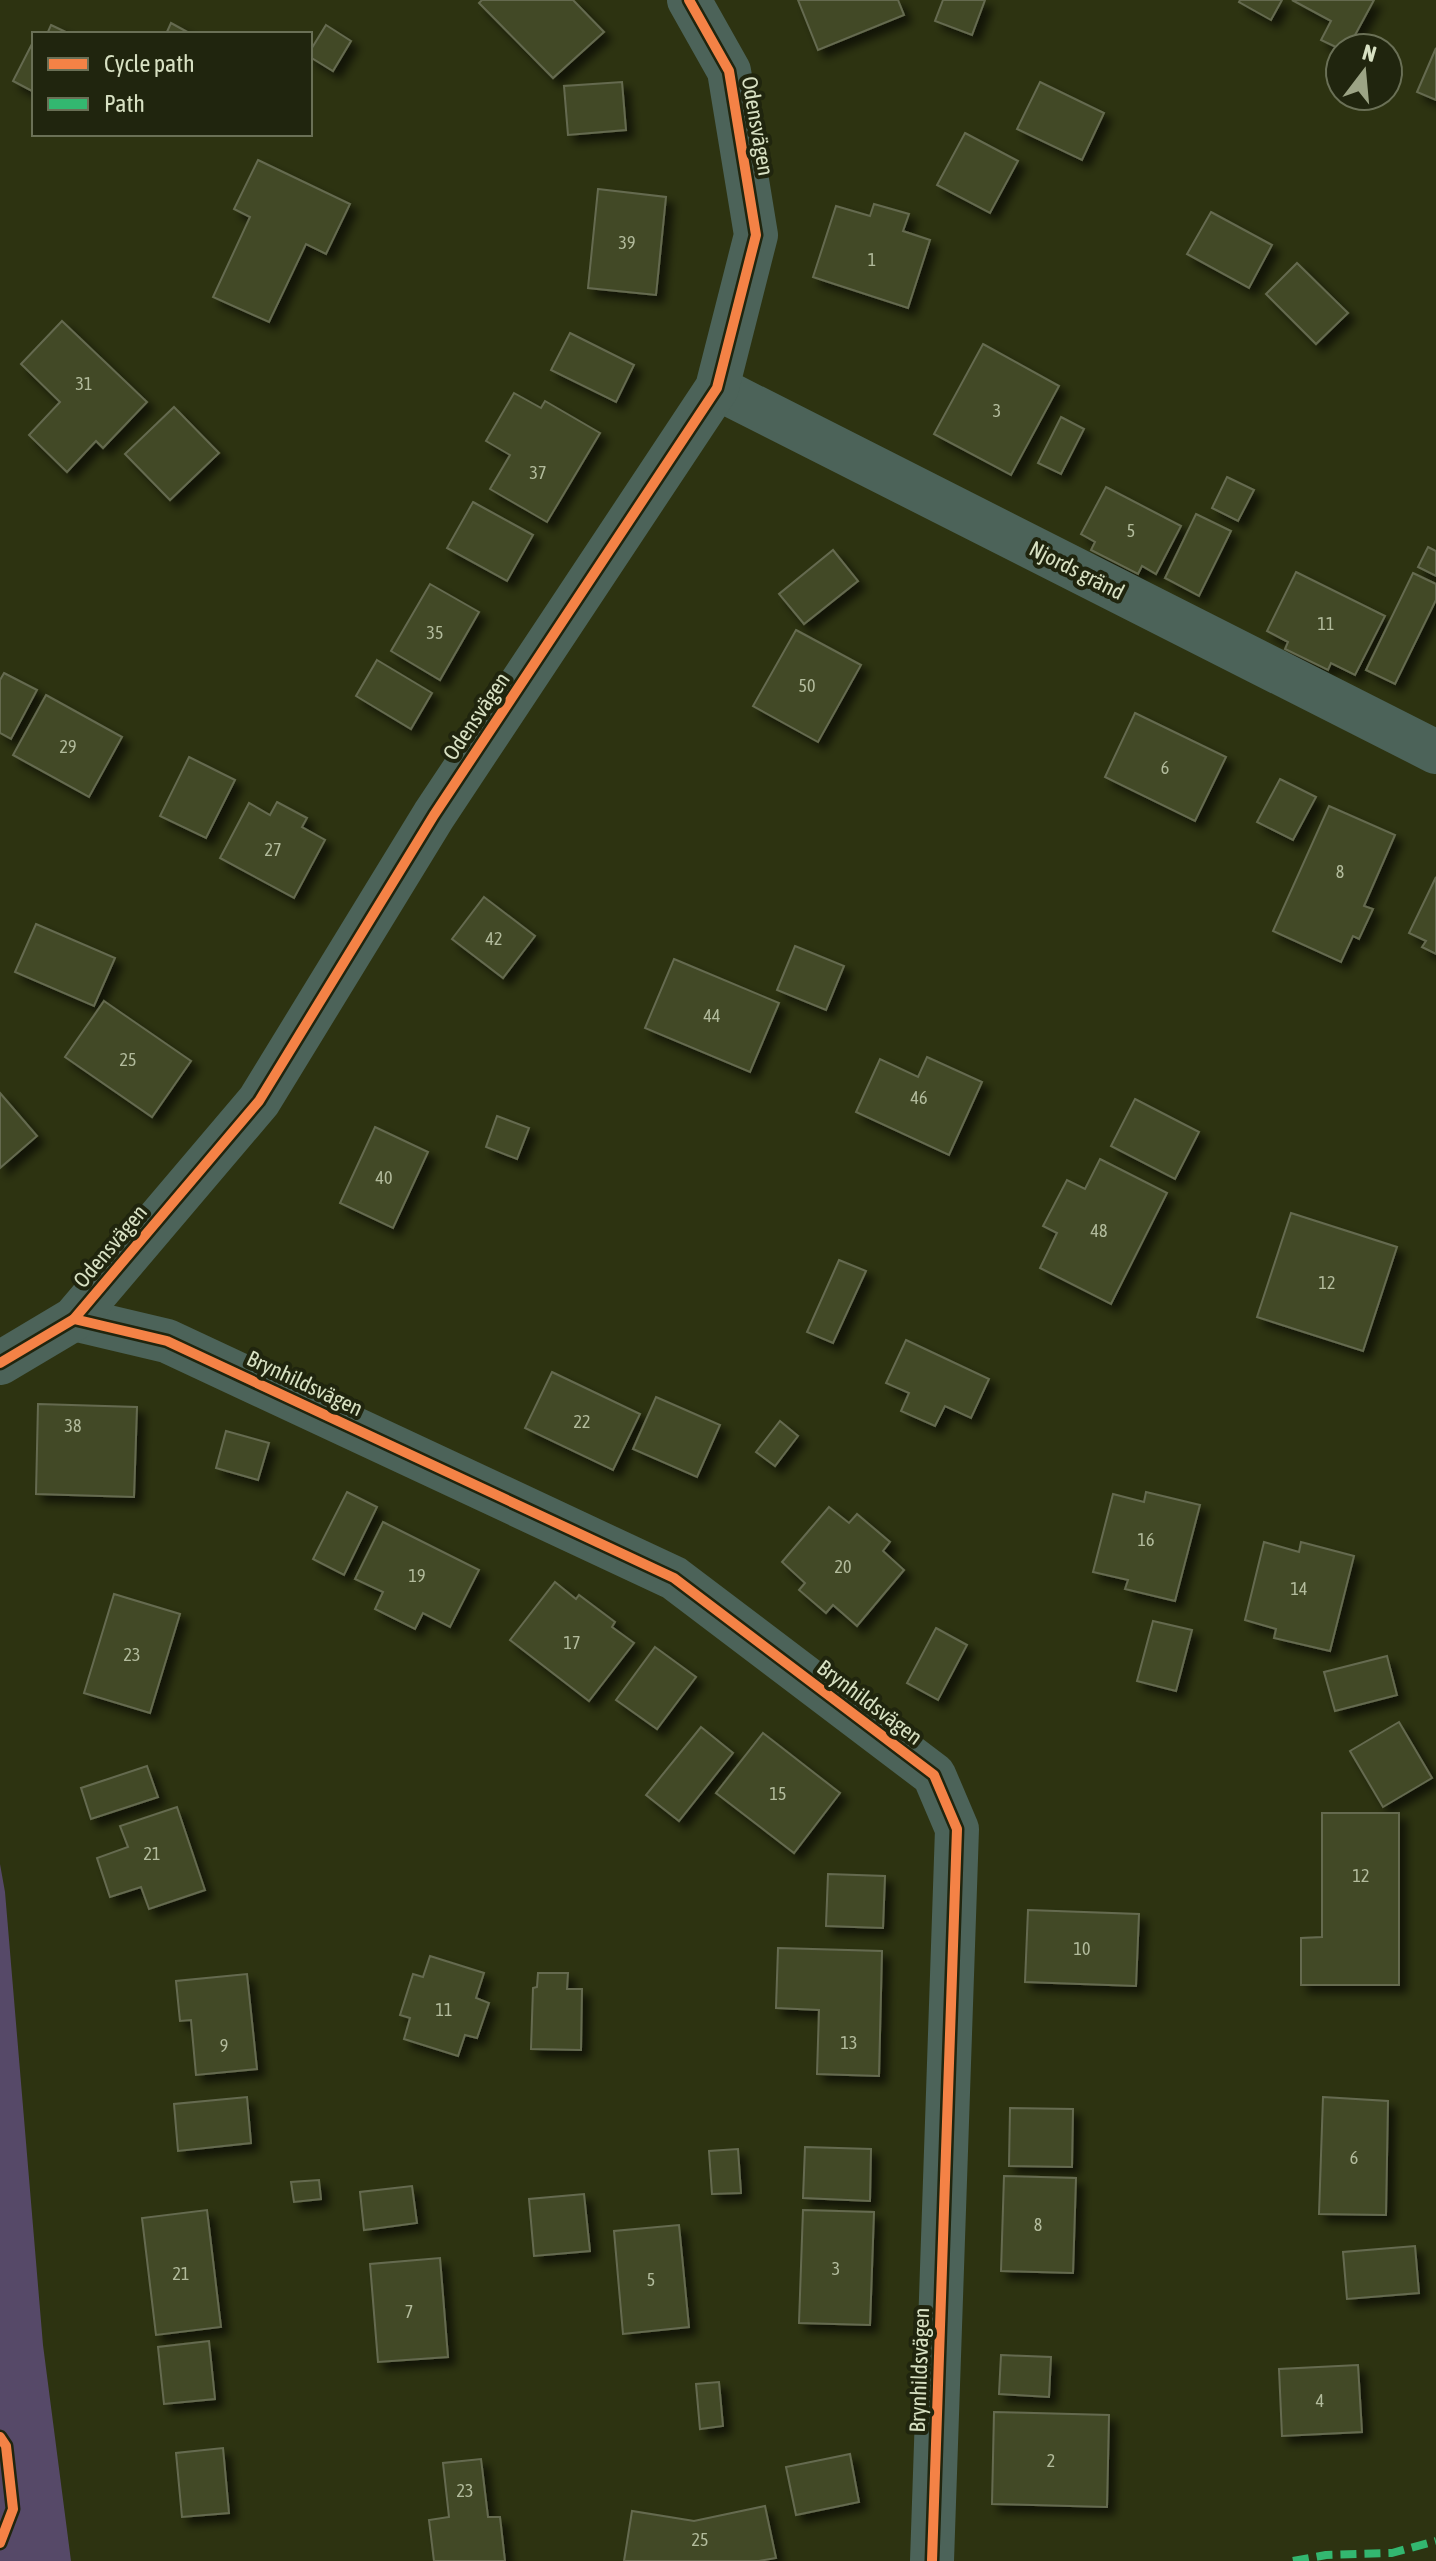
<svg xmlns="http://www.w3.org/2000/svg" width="1436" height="2561" font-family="'Asap Condensed',sans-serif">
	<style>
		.green { fill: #564968 }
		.building { fill: #424828; stroke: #656b50; stroke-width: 2; filter: url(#shadow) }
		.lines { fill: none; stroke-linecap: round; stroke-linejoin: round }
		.minor { stroke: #4c6359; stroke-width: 44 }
		.quiet { stroke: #33b770; stroke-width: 8; stroke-dasharray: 16 8; stroke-linecap: butt }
		.cycleway-casing { stroke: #20250e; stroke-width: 15 }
		.cycleway { stroke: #f48246; stroke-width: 10 }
		.labels { text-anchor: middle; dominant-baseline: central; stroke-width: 8; stroke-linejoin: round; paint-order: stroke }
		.number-label { font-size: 18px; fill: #b2bb9c }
		.street-label { font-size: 22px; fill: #d8e1c3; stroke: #20250e }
	</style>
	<defs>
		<filter id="shadow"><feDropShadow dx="7" dy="7" stdDeviation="4" flood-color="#0009"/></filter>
	</defs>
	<rect width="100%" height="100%" fill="#2d3311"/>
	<!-- green -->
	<polygon class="green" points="0,1864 5,1892 43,2345 71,2561 0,2561"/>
	<!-- building -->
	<g class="building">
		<polygon points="482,0 573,0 604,32 553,78 479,3"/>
		<polygon points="798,0 898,0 904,15 818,50"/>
		<polygon points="943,0 985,0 972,35 935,21"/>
		<polygon points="1240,0 1282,0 1271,20 1239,2"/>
		<polygon points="1292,0 1374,0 1348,48 1340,49 1321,40 1331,21"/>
		<polygon points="171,23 191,34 166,34"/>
		<polygon points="51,25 70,34 47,34"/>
		<polygon points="326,25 351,41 333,71 310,57 310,51"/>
		<polygon points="34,40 34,92 13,81"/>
		<polygon points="1436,48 1436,100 1417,92"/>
		<polygon points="622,82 626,130 568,135 564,86"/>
		<polygon points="1040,82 1104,113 1082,160 1017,129"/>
		<polygon points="965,133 1018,161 990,213 937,185"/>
		<polygon points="258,160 350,204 326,254 306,244 269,322 213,297 250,217 234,209"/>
		<polygon points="598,189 666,197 656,295 588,288"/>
		<polygon points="874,204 909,214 903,231 930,240 908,308 813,277 836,206 870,216"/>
		<polygon points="1211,212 1272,245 1249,288 1187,254"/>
		<polygon points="1297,263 1348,313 1316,344 1266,294"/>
		<polygon points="62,321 147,402 103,448 96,441 67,472 29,435 60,402 21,364"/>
		<polygon points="570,333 634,365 616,402 551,370"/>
		<polygon points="983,344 1059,386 1011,475 934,434"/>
		<polygon points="514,393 541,408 545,401 600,433 547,522 490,489 510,455 486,441"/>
		<polygon points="174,407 219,453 170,500 125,454"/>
		<polygon points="1061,417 1084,429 1061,474 1038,463"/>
		<polygon points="1227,477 1254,490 1238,521 1212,508"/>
		<polygon points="1106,487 1181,526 1156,574 1142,566 1138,574 1091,550 1095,542 1081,534"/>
		<polygon points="473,502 533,535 507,581 447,548"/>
		<polygon points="1196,514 1231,531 1199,596 1165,578"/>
		<polygon points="1428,547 1436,551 1436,576 1418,567"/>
		<polygon points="833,550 858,581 804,624 779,594"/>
		<polygon points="1296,572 1385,616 1355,675 1331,663 1328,670 1285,649 1288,642 1267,631"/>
		<polygon points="1413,573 1436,584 1436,600 1395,684 1366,670"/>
		<polygon points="430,584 479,612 440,680 391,651"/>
		<polygon points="796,630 861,665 818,742 753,706"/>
		<polygon points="377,660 432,693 411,729 356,696"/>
		<polygon points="4,673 37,690 11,739 0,733 0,680"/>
		<polygon points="46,695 122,737 89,797 13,755"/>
		<polygon points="1135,713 1226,757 1195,821 1105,777"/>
		<polygon points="189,757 235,780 206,838 160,816"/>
		<polygon points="1280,779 1316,797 1293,840 1257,822"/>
		<polygon points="277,802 307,818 302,827 325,840 294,898 220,858 249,803 270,815"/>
		<polygon points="1329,806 1395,835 1364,906 1373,909 1359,939 1353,936 1341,962 1273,931"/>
		<polygon points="1436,877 1436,954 1422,947 1426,941 1409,933"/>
		<polygon points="484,897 535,936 503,978 452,939"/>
		<polygon points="36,924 115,958 94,1006 15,972"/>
		<polygon points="795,946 844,966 826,1010 777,990"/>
		<polygon points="674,959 779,1003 750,1072 645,1028"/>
		<polygon points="104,1001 191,1061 152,1117 65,1057"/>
		<polygon points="927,1057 982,1082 949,1155 856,1112 880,1059 918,1077"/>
		<polygon points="0,1093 37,1136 0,1168"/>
		<polygon points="1135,1099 1199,1132 1175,1179 1111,1146"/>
		<polygon points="497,1116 529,1128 517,1159 486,1147"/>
		<polygon points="375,1127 428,1152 393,1228 340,1203"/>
		<polygon points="1100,1159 1167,1193 1111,1304 1040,1268 1057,1233 1043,1226 1067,1180 1085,1189"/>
		<polygon points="1291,1213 1397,1247 1363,1351 1257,1317"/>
		<polygon points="839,1260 866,1271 833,1343 807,1332"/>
		<polygon points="906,1340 989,1379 971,1418 945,1406 935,1426 901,1411 909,1393 886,1383"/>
		<polygon points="552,1372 640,1414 613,1470 525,1428"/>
		<polygon points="656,1397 720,1425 697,1477 633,1449"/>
		<polygon points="38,1404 137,1407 134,1497 36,1494"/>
		<polygon points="780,1421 798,1436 775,1466 756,1452"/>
		<polygon points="226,1431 269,1443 258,1480 216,1468"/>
		<polygon points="347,1492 377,1507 344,1575 313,1559"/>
		<polygon points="1146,1492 1200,1505 1175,1601 1125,1589 1128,1580 1093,1572 1113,1494 1144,1502"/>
		<polygon points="829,1507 849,1523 857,1514 890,1542 883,1551 904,1570 857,1626 833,1605 826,1613 799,1590 805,1583 782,1562"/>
		<polygon points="383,1522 479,1570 450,1627 423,1613 415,1629 375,1609 383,1592 355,1579"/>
		<polygon points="1264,1542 1299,1552 1301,1542 1354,1556 1330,1651 1274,1638 1276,1629 1245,1620"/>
		<polygon points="555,1582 576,1599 579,1595 615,1622 612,1627 634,1643 589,1701 510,1640"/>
		<polygon points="114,1594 180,1614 150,1713 84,1693"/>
		<polygon points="1153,1621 1192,1630 1176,1691 1137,1681"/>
		<polygon points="936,1628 967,1645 938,1700 907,1683"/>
		<polygon points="655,1647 696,1677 657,1729 616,1700"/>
		<polygon points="1387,1656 1397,1695 1335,1711 1324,1672"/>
		<polygon points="1399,1722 1432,1778 1383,1807 1350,1751"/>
		<polygon points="701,1727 733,1753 679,1821 646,1795"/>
		<polygon points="763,1733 840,1793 794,1853 716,1793"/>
		<polygon points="147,1766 158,1797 91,1819 81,1788"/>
		<polygon points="177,1807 205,1890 149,1909 141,1887 110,1897 97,1858 128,1847 120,1826"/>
		<polygon points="1322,1813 1399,1813 1399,1985 1301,1985 1301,1938 1322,1937"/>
		<polygon points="828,1874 885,1876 883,1928 826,1926"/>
		<polygon points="1028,1910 1139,1914 1136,1986 1025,1982"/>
		<polygon points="778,1948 882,1951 879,2076 817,2074 819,2010 776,2008"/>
		<polygon points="430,1956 484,1973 476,1998 489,2003 477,2038 465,2035 458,2056 404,2039 410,2018 400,2015 413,1974 423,1977"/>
		<polygon points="538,1973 568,1973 567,1989 582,1989 581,2050 531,2049 533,1988 537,1987"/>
		<polygon points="247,1974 257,2069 196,2075 191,2020 180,2021 176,1981"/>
		<polygon points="247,2097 251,2143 178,2151 174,2104"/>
		<polygon points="1323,2097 1388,2101 1386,2215 1319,2214"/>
		<polygon points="1010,2108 1073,2109 1072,2167 1009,2166"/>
		<polygon points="805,2147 871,2149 870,2201 803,2198"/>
		<polygon points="738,2149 741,2193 712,2194 709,2151"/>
		<polygon points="1004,2176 1076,2178 1073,2273 1001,2271"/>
		<polygon points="319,2180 321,2199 294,2202 291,2182"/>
		<polygon points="412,2186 417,2223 364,2230 360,2192"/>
		<polygon points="584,2194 590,2251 534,2256 529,2199"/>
		<polygon points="207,2210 221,2327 156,2335 142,2218"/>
		<polygon points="803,2210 874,2212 870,2325 799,2323"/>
		<polygon points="679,2225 689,2327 623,2334 614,2231"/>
		<polygon points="1415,2246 1419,2293 1347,2299 1343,2252"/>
		<polygon points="440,2258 448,2357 378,2362 370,2264"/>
		<polygon points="209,2341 215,2399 164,2404 158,2347"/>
		<polygon points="1001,2355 1051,2357 1049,2397 999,2394"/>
		<polygon points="1358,2365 1362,2432 1282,2436 1279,2369"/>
		<polygon points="719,2382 723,2426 700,2429 696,2384"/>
		<polygon points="994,2412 1109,2415 1107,2507 992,2504"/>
		<polygon points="223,2448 229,2513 182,2517 176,2453"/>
		<polygon points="850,2454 859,2502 796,2515 786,2467"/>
		<polygon points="481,2459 488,2517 500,2517 505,2561 434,2561 429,2520 449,2517 443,2463"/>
		<polygon points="765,2506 776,2558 759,2561 624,2561 632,2511 694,2521"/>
	</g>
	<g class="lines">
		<!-- minor -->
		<g class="minor">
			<polyline points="717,388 1436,752"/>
			<polyline points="74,1319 167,1341 674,1578 934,1775 957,1829 932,2561"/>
			<polyline points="0,1363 74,1319 259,1101 434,815 717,388 756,235 729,71 689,0"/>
		</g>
		<!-- quiet -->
		<polyline class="quiet" points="1293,2561 1326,2555 1392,2553 1436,2541"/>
		<!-- cycleway casing -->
		<g class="cycleway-casing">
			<g id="cycleway">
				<polyline points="74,1319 167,1341 674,1578 934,1775 957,1829 932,2561"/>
				<polyline points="0,1363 74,1319 259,1101 434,815 717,388 756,235 729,71 689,0"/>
				<polyline points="0,2437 6,2446 13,2509 0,2543"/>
			</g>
		</g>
		<!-- cycleway -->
		<use href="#cycleway" class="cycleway"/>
	</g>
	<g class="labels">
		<!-- number labels -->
		<g class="number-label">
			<text x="627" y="242">39</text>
			<text x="872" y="259">1</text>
			<text x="84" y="383">31</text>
			<text x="997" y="410">3</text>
			<text x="538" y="472">37</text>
			<text x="1131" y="530">5</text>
			<text x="1326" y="623">11</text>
			<text x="435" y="632">35</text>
			<text x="807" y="685">50</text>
			<text x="68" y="746">29</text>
			<text x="1165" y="767">6</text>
			<text x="273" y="849">27</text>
			<text x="1340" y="871">8</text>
			<text x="494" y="938">42</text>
			<text x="712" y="1015">44</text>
			<text x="128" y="1059">25</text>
			<text x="919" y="1097">46</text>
			<text x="384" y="1177">40</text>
			<text x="1099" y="1230">48</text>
			<text x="1327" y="1282">12</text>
			<text x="582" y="1421">22</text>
			<text x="73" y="1425">38</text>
			<text x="1146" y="1539">16</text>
			<text x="843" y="1566">20</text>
			<text x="417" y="1575">19</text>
			<text x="1299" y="1588">14</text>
			<text x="572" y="1642">17</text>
			<text x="132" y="1654">23</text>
			<text x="778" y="1793">15</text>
			<text x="152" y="1853">21</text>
			<text x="1361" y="1875">12</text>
			<text x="1082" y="1948">10</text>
			<text x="444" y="2009">11</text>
			<text x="849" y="2042">13</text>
			<text x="224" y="2045">9</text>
			<text x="1354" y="2157">6</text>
			<text x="1038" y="2224">8</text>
			<text x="836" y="2268">3</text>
			<text x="181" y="2273">21</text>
			<text x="651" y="2279">5</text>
			<text x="409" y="2311">7</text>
			<text x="1320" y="2400">4</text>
			<text x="1051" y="2460">2</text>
			<text x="465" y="2490">23</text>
			<text x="700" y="2539">25</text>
		</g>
		<!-- street labels -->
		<g class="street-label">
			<text transform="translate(758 126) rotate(80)">Odensvägen</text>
			<text transform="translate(1077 570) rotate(27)">Njords gränd</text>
			<text transform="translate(476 716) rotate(-56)">Odensvägen</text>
			<text transform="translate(110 1246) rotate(-50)">Odensvägen</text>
			<text transform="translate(305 1383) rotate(25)">Brynhildsvägen</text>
			<text transform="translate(870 1702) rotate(37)">Brynhildsvägen</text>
			<text transform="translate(919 2370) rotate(-88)">Brynhildsvägen</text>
		</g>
	</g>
	<!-- legend -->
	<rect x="32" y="32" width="280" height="104" fill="#20250e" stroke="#6a7056" stroke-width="2"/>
	<rect x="48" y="58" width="40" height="12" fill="#f48246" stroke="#6a7056" stroke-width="2"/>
	<text x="104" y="72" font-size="24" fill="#d8e1c3">Cycle path</text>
	<rect x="48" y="98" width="40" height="12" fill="#33b770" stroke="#6a7056" stroke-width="2"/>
	<text x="104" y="112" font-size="24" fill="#d8e1c3">Path</text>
	<!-- north arrow -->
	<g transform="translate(1364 72) rotate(16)"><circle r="38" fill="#20250e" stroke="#6a7056" stroke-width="2"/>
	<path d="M0-6L14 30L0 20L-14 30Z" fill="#9ca485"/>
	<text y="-12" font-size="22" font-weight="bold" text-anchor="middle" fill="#d8e1c3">N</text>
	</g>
</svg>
